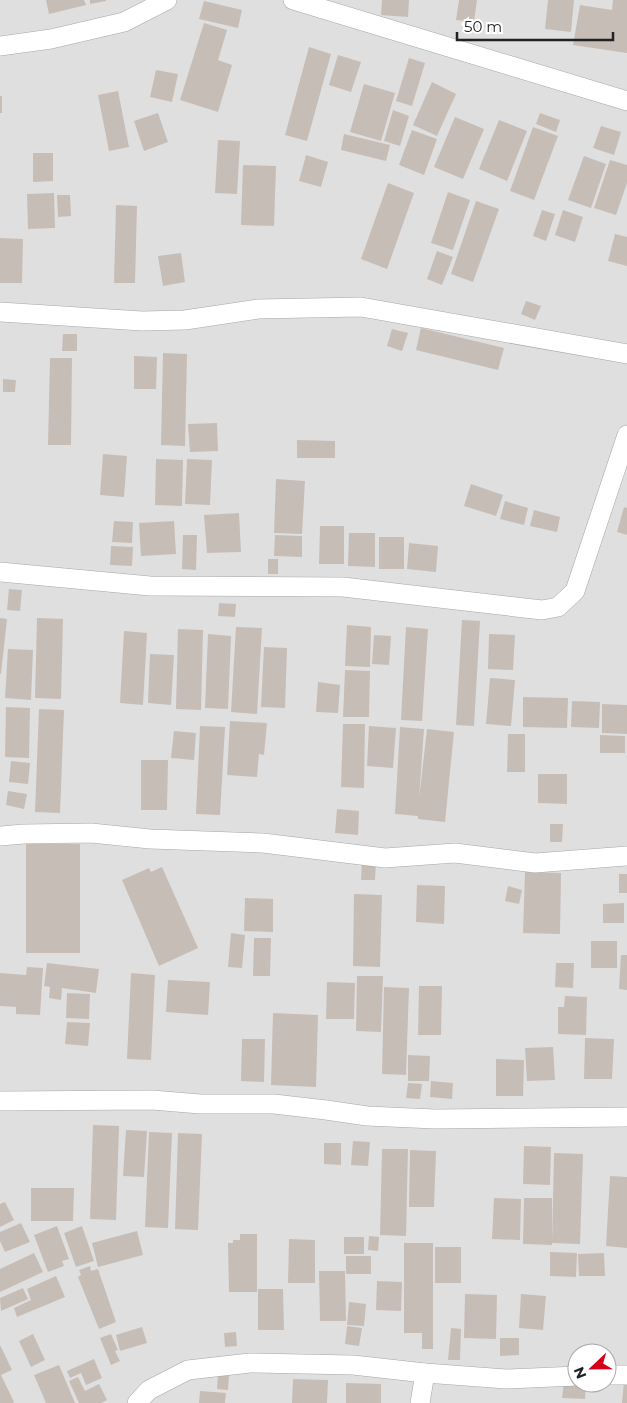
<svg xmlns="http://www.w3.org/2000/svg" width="627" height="1403" font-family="Montserrat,sans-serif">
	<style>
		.residential { fill: #e0dfdf; fill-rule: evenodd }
		.building { fill: #c7bdb7 }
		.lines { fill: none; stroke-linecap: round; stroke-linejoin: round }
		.street-casing { stroke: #a6a6a6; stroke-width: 20 }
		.street { stroke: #fff; stroke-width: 19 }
	</style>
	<rect width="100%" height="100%" fill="#f2eee8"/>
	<!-- residential -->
	<path class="residential" d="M0,0H627V1403H0ZM577,1353H607V1383H577Z"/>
	<!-- building -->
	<g class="building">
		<polygon points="46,0 84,0 86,5 49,14"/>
		<polygon points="90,0 106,0 106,1 90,4"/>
		<polygon points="382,0 409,0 408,17 381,15"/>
		<polygon points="459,0 477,0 474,22 456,20"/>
		<polygon points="548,0 574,0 571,32 545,29"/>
		<polygon points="613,0 627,0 627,53 573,45 580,5 612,10"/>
		<polygon points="204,1 242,10 238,28 199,19"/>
		<polygon points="204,23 227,30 218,60 232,65 218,112 180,100"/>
		<polygon points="309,47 331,54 307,141 285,135"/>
		<polygon points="338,55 361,62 351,92 329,85"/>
		<polygon points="409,58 425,63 412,106 396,101"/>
		<polygon points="156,70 178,74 172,102 150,97"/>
		<polygon points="432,82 456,94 437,136 413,125"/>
		<polygon points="364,84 395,93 381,141 350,132"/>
		<polygon points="118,91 129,147 109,151 98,95"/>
		<rect x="0" y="96" width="2" height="17"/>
		<polygon points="393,110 409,116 400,146 384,141"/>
		<polygon points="158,113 168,142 144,151 134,121"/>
		<polygon points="540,113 560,120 556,132 536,124"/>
		<polygon points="455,117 484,129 463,179 434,167"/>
		<polygon points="499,120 527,131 507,181 479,169"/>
		<polygon points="601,126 621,132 614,155 593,148"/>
		<polygon points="533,127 558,136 534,200 510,191"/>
		<polygon points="412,130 437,139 424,175 399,165"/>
		<polygon points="344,134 390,145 386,161 341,150"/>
		<polygon points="218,140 240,141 237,194 215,193"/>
		<polygon points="33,153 53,153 53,181 33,182"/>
		<polygon points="306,155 328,162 321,187 299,181"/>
		<polygon points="584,156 606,164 591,208 568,200"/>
		<polygon points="610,160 627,165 627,183 616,215 594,208"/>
		<polygon points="243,165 276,166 274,226 241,225"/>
		<polygon points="388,183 414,193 387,269 361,259"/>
		<polygon points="448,192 470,200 453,250 431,243"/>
		<polygon points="54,193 55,228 28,229 27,194"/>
		<polygon points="57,195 70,195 71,216 58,217"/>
		<polygon points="476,201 499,209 473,282 451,274"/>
		<polygon points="116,205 137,206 135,283 114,283"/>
		<polygon points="542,210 555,214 546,241 533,236"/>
		<polygon points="563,210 583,217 575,242 555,235"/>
		<polygon points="615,234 627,237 627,266 608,261"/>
		<polygon points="0,238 23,239 22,283 0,283"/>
		<polygon points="437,251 453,257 442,285 427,279"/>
		<polygon points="181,253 185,282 163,286 158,256"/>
		<polygon points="526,301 541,306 535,320 521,314"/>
		<polygon points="421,328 504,348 498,370 416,350"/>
		<polygon points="392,329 408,333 402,351 387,346"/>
		<polygon points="63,334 77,334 77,351 62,351"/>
		<polygon points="163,353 187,354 185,446 161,445"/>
		<polygon points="134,356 157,357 156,389 134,389"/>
		<polygon points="50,358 72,358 71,445 48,445"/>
		<polygon points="3,379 16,380 15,392 3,392"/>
		<polygon points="217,423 218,451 190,452 188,424"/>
		<polygon points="297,440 335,441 335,458 297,458"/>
		<polygon points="103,454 127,456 124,497 100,495"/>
		<polygon points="156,459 183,460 182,506 155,505"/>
		<polygon points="187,459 212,460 210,505 185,504"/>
		<polygon points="276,479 305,481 302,534 274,533"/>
		<polygon points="471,484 503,495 496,516 464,506"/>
		<polygon points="505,501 528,508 524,525 500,519"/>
		<polygon points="624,507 627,508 627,535 617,532"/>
		<polygon points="534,510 560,517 557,532 530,526"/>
		<polygon points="239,513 241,552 207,553 204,515"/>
		<polygon points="114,521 133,522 132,543 112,542"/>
		<polygon points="174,521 176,554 141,556 139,523"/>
		<polygon points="320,526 344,526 344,564 319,564"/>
		<polygon points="349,533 375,533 375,567 348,566"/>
		<polygon points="183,535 197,535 196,570 182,569"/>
		<polygon points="275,535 302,536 302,557 274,556"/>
		<rect x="379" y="537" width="25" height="32"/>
		<polygon points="409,543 438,546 436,572 407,569"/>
		<polygon points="111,546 133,547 132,566 110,565"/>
		<rect x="268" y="559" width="10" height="15"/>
		<polygon points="9,589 22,590 20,611 7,610"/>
		<polygon points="219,603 236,604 235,617 218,616"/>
		<polygon points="0,618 7,619 1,674 0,674"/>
		<polygon points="37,618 63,619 61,699 35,698"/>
		<polygon points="462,620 480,621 474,726 456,725"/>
		<polygon points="347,625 371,627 370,667 345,666"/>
		<polygon points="236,627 262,628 257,714 231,712"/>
		<polygon points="406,627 428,629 422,721 401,720"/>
		<polygon points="178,629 203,630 201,710 176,709"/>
		<polygon points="124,631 147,633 143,705 120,703"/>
		<polygon points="208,634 231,636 228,709 205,708"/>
		<polygon points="489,634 515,635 513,670 488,669"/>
		<polygon points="374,635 391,636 389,665 372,664"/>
		<polygon points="264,647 287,648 285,708 261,707"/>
		<polygon points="8,649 33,650 31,700 5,698"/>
		<polygon points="150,654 174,655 171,705 148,703"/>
		<polygon points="345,670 370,671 369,717 343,717"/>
		<polygon points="490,678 515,680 511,726 486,724"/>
		<polygon points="318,682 340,685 338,713 316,712"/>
		<polygon points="523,697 568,698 567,728 523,727"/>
		<polygon points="572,701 600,702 599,728 571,727"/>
		<polygon points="602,704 627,705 627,734 602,733"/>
		<polygon points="6,707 30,708 29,758 5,757"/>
		<polygon points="39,709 64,710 60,813 35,812"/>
		<polygon points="230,721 267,723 264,755 259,754 257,777 227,775"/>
		<polygon points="343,724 365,724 364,788 341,787"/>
		<polygon points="200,726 225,727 220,815 196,814"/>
		<polygon points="369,726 396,728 393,768 367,766"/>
		<polygon points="400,727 424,729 419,799 427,729 454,732 445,822 418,819 418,816 395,814"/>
		<polygon points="174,731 196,733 194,760 171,758"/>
		<polygon points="508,734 525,734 525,772 507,772"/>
		<polygon points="600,735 625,736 625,753 600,753"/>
		<polygon points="141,760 168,760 167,810 141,810"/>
		<polygon points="11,761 30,763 28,784 9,782"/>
		<polygon points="538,774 567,774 567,804 538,803"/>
		<polygon points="8,791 27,794 24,809 6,805"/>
		<polygon points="337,809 359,811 358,835 335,833"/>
		<polygon points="550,824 563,824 562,842 550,842"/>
		<rect x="26" y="844" width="54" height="109"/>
		<polygon points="362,861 376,861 375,880 361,880"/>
		<polygon points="162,867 198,948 159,966 122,880 149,868 151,872"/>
		<polygon points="525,872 561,873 560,934 523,933"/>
		<rect x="619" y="874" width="8" height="19"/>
		<polygon points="417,885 445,886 444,924 416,922"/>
		<polygon points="508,886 522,890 519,904 505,901"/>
		<polygon points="354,894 382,895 380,967 353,966"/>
		<polygon points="245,898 273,899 273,932 244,931"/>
		<polygon points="624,903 624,923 603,923 603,904"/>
		<polygon points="231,933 245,935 242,968 228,967"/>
		<polygon points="254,938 271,938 270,976 253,976"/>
		<rect x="591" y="941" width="26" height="27"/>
		<polygon points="621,955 627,955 627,990 619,989"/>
		<polygon points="47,963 99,969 96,993 62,988 61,1000 49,998 50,987 44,986"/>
		<polygon points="556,963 574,963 573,988 555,987"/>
		<polygon points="27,967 43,968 40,1015 16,1014 16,1007 0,1006 0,973 26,975"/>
		<polygon points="131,973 155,975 151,1060 127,1059"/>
		<polygon points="357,976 383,976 381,1032 356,1031"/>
		<polygon points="168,980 210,982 208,1015 166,1012"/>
		<polygon points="327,982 355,983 354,1019 326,1019"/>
		<polygon points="419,986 442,986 441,1035 418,1035"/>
		<polygon points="384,987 409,988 406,1075 382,1074"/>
		<polygon points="67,993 90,994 89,1019 66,1018"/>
		<polygon points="565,996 587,997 586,1035 558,1034 558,1007 564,1007"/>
		<polygon points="273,1013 318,1015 316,1087 271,1085"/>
		<polygon points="67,1022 90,1023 88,1046 65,1044"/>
		<polygon points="585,1038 614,1039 612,1079 584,1079"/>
		<polygon points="242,1039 265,1039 264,1082 241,1081"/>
		<polygon points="553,1047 555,1080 527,1081 525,1048"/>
		<polygon points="408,1055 430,1056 429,1081 408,1081"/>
		<polygon points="496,1059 524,1060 523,1096 496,1096"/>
		<polygon points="431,1081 453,1083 452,1099 430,1097"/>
		<polygon points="408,1083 422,1084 420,1099 406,1098"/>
		<polygon points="93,1125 119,1126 116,1220 90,1219"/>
		<polygon points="126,1130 147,1131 144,1177 123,1176"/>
		<polygon points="149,1132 172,1133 168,1228 145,1227"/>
		<polygon points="178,1133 202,1134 198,1230 175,1229"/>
		<polygon points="353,1141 370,1142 368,1166 351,1165"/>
		<polygon points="324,1143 341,1143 341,1165 324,1164"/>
		<polygon points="524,1146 551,1147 550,1185 523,1184"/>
		<polygon points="382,1149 408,1149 406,1236 380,1235"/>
		<polygon points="410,1150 436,1151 434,1207 409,1207"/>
		<polygon points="554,1153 583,1154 580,1244 552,1243"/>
		<polygon points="610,1176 627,1177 627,1248 606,1246"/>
		<polygon points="31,1188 74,1188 73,1221 31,1221"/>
		<polygon points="494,1198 521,1199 520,1240 492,1239"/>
		<polygon points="524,1198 552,1198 552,1245 523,1244"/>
		<polygon points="5,1202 14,1220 0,1227 0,1204"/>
		<polygon points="21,1223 30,1242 5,1252 0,1241 0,1232"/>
		<polygon points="57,1226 69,1259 62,1261 64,1266 48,1272 34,1235"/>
		<polygon points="82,1226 94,1261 76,1267 64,1233"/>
		<polygon points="137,1231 143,1255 98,1267 92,1243"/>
		<polygon points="240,1234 257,1234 257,1292 229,1292 228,1243 233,1243 233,1240 240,1240"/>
		<polygon points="369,1236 379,1237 378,1251 368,1250"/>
		<rect x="344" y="1237" width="20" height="17"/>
		<polygon points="289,1239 315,1240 315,1283 288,1283"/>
		<polygon points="404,1243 433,1243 433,1349 422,1349 422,1333 404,1333"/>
		<rect x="435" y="1247" width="26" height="36"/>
		<polygon points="550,1252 577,1253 576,1277 550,1276"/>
		<polygon points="34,1253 43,1272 0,1292 0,1269"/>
		<polygon points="604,1253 605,1276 579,1276 578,1254"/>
		<rect x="346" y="1256" width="25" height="18"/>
		<polygon points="90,1266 91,1271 98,1269 116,1322 99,1329 78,1277 81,1275 79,1270"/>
		<polygon points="319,1271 345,1271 346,1321 320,1321"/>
		<polygon points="56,1276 65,1297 17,1317 14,1308 31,1300 27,1289"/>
		<polygon points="377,1281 402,1282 401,1311 376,1310"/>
		<polygon points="23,1288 28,1299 1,1311 0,1298"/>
		<polygon points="258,1289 283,1289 284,1330 258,1330"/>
		<polygon points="465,1294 497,1295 496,1339 464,1338"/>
		<polygon points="521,1294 546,1296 543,1330 519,1328"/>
		<polygon points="349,1302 366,1304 364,1326 347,1325"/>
		<polygon points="347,1326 362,1328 359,1346 345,1344"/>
		<polygon points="142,1327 147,1343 120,1351 116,1335"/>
		<polygon points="451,1328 461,1329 460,1360 448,1360"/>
		<polygon points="236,1332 237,1346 225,1347 224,1333"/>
		<polygon points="33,1334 45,1360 31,1367 19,1341"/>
		<polygon points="111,1334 118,1350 115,1351 120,1361 111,1365 100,1338"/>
		<polygon points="500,1338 519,1338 519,1355 500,1356"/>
		<polygon points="0,1345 12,1370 1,1375 14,1402 13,1403 0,1403"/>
		<polygon points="94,1359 102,1378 86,1385 81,1373 70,1378 67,1371"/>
		<polygon points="59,1365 75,1403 46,1403 34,1375"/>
		<polygon points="218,1374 229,1375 228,1390 217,1389"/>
		<polygon points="78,1377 85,1391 99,1384 107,1400 101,1403 79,1403 69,1381"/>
		<polygon points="293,1379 328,1380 327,1403 292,1403"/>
		<polygon points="624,1381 627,1382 627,1403 622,1403"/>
		<polygon points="564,1382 586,1383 585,1399 562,1398"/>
		<polygon points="346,1383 381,1384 381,1403 346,1403"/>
		<polygon points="200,1391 226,1393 225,1403 199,1403"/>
	</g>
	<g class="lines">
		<!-- street casing -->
		<g class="street-casing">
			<g id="street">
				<polyline points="293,0 627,101"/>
				<polyline points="0,46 51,39 124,22 167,0"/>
				<polyline points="0,312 142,321 185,320 258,309 361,307 627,354"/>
				<polyline points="0,572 150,586 343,587 542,610 558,607 575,591 627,435"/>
				<polyline points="0,836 24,834 91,833 150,839 263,843 385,858 455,853 535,863 627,856"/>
				<polyline points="0,1101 152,1100 200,1104 274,1104 326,1110 367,1116 435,1119 627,1117"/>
				<polyline points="607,1375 627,1375"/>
				<polyline points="137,1403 149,1390 188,1370 250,1363 353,1365 425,1373 506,1379 577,1376"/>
				<polyline points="420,1403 425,1373"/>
			</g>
		</g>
		<!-- street -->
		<use href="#street" class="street"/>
	</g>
	<!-- north arrow -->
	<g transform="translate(592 1368) rotate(248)"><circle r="24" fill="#ffffff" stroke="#a7a7a7"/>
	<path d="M0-4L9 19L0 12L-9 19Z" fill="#d30017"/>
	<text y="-8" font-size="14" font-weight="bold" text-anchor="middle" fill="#222222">N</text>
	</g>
	<!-- scale -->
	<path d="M457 32v8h156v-8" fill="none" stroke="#222222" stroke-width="2.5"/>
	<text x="464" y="32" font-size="15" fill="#222222" stroke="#ffffff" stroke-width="4" paint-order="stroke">50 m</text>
</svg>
